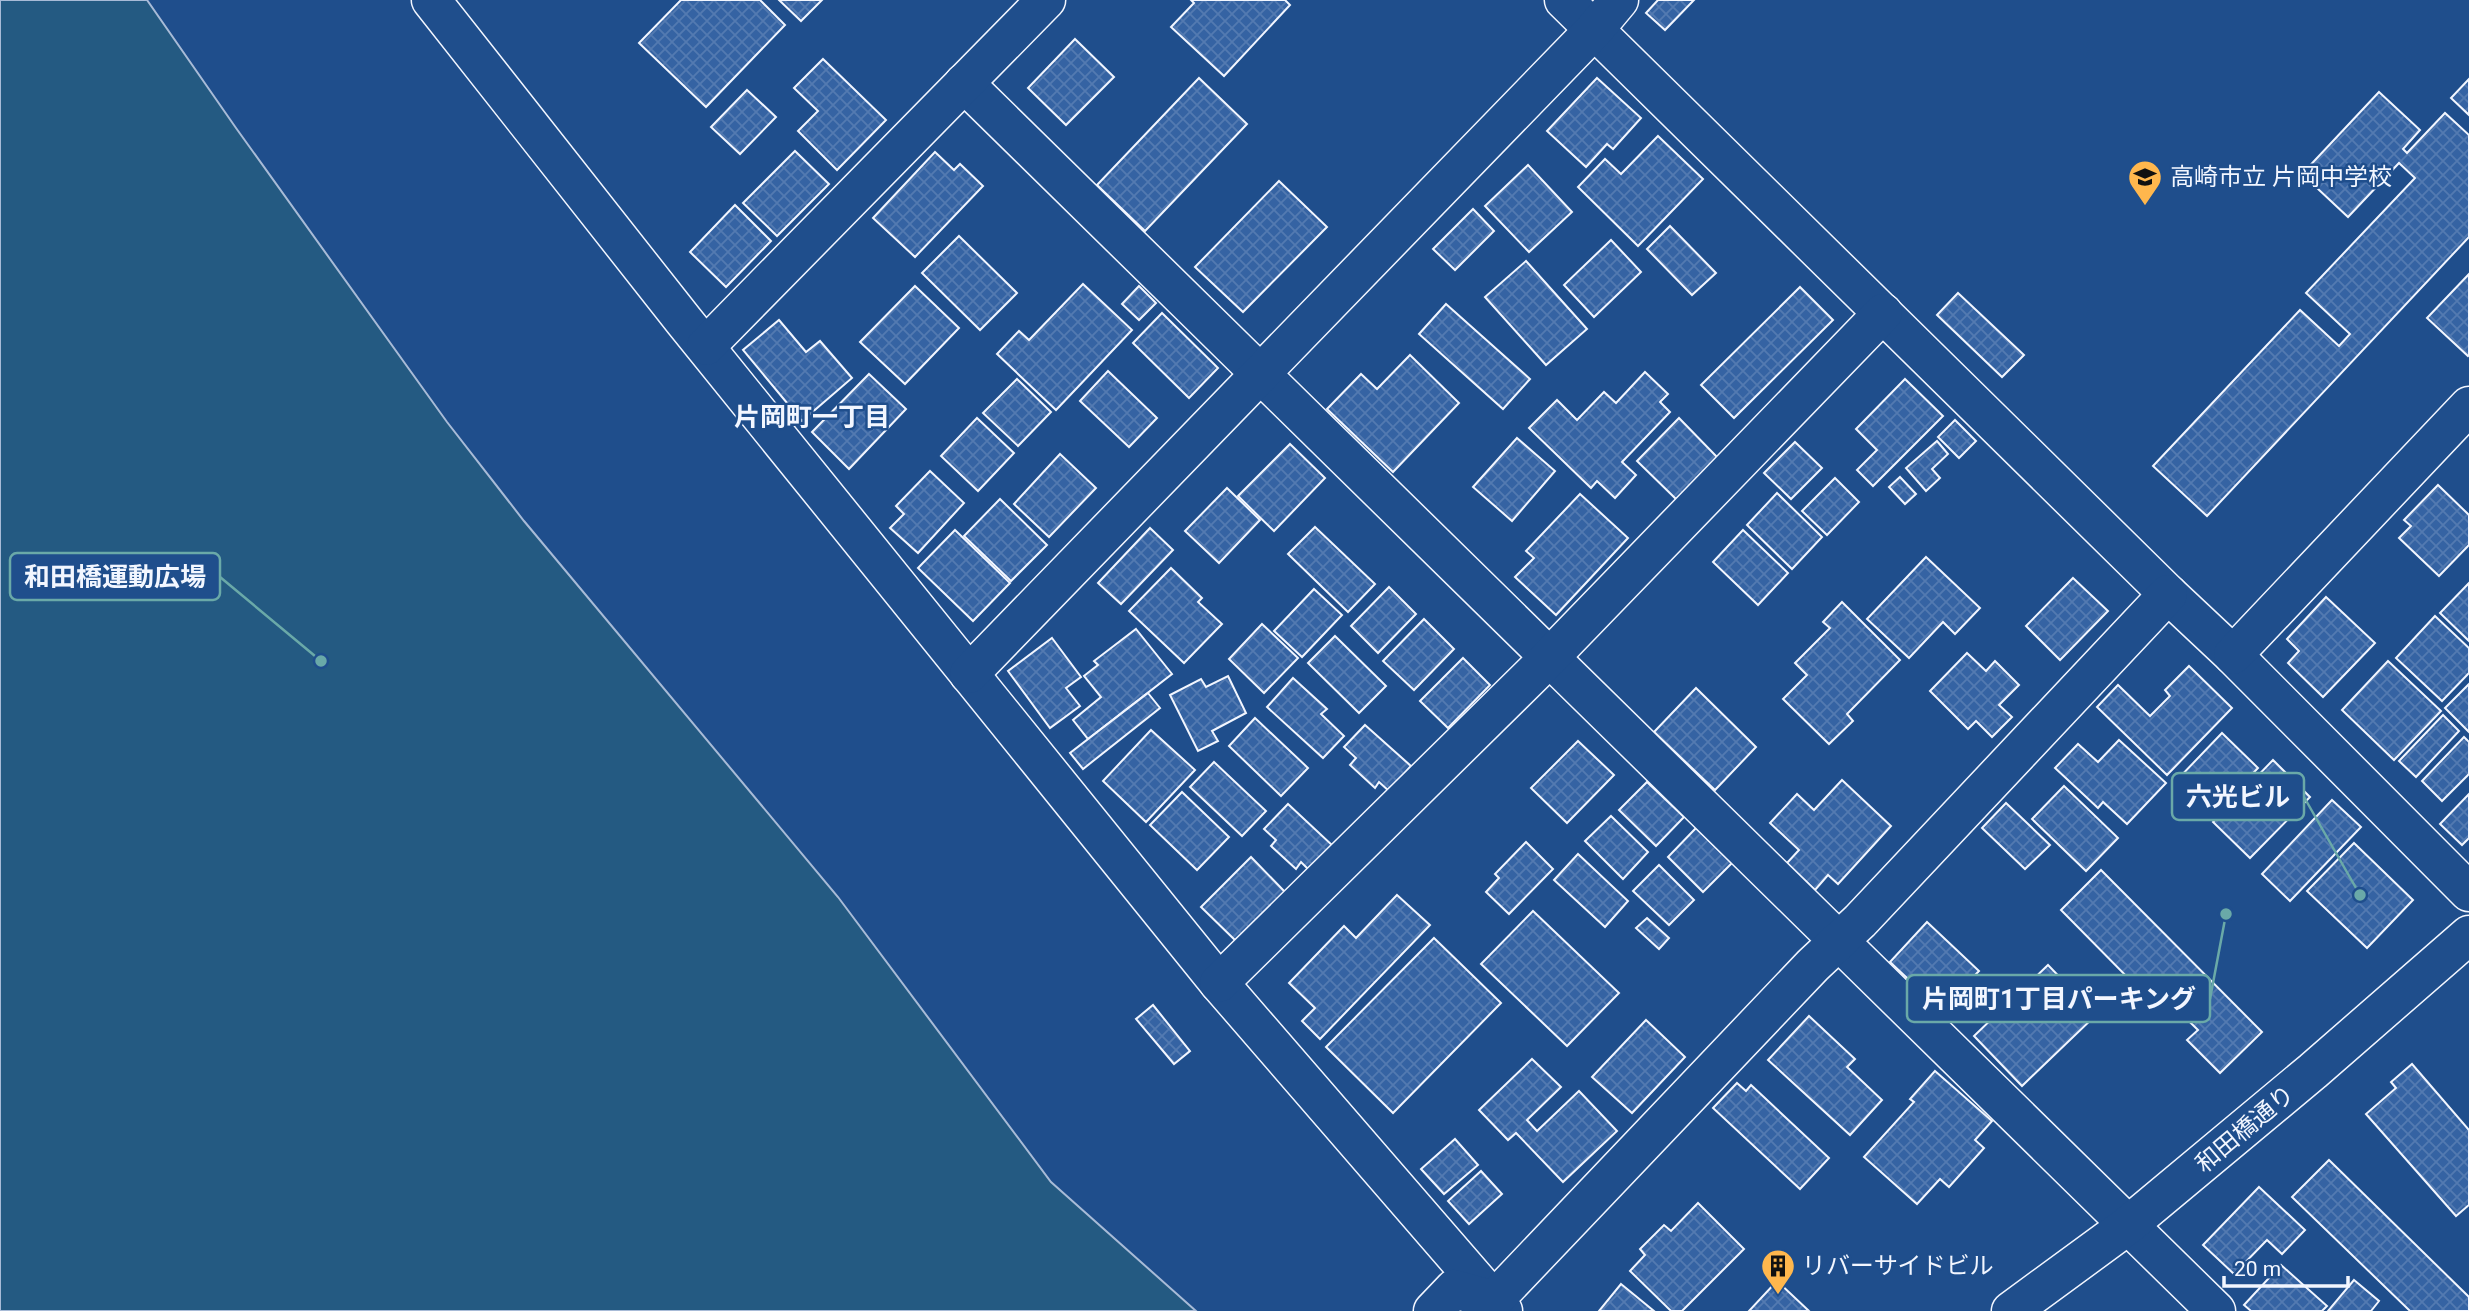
<svg xmlns="http://www.w3.org/2000/svg" width="2469" height="1311" font-family="Roboto,'Noto Sans JP',sans-serif">
	<style>
		.garden { fill: #245a82; stroke: #a8bbd7; stroke-width: 2 }
		.building { fill: url(#building-cross-hatch); stroke: #f2f6ff; stroke-width: 2 }
		.lines { fill: none; stroke-linecap: round; stroke-linejoin: round }
		.minor-casing { stroke: #f2f6ff; stroke-width: 41 }
		.major-casing { stroke: #f2f6ff; stroke-width: 41 }
		.minor { stroke: #1f4e8c; stroke-width: 38 }
		.major { stroke: #1f4e8c; stroke-width: 38 }
		.labels { text-anchor: middle; dominant-baseline: central; stroke-width: 5; stroke-linejoin: round; paint-order: stroke }
		.poi-label { font-size: 24px; fill: #f2f6ff; stroke: #1f4e8c; text-anchor: start }
		.street-label { font-size: 24px; fill: #f2f6ff; stroke: #1f4e8c }
		.neighbourhood-label { font-size: 26px; font-weight: bold; fill: #f2f6ff; stroke: #1f4e8c }
		.leader { fill: none; stroke: #6aa9a8; stroke-width: 2.5 }
		.callout-dot { fill: #6aa9a8; stroke: #1f4e8c; stroke-width: 2.5 }
		.callout { fill: #1f4e8c; stroke: #6aa9a8; stroke-width: 2.5 }
		.callout-label { font-size: 26px; text-anchor: middle; font-weight: bold; fill: #f2f6ff }
	</style>
	<defs>
		<pattern id="building-cross-hatch" width="8" height="8" patternUnits="userSpaceOnUse" patternTransform="scale(1.75)"><rect width="8" height="8" fill="#3563a3"/><path d="M0 0l8 8M0 8l8-8" fill="none" stroke="#537ab1"/></pattern>
	</defs>
	<rect width="100%" height="100%" fill="#1f4e8c"/>
	<!-- garden -->
	<polygon class="garden" points="0,0 147,0 236,128 447,422 524,521 838,897 1051,1182 1196,1311 0,1311"/>
	<!-- building -->
	<g class="building">
		<polygon points="681,0 760,0 785,25 706,107 639,43"/>
		<polygon points="779,0 822,0 801,21"/>
		<polygon points="1191,0 1285,0 1290,5 1224,76 1171,27 1194,3"/>
		<polygon points="1658,0 1694,0 1665,30 1646,13"/>
		<polygon points="1075,39 1114,77 1066,125 1028,88"/>
		<polygon points="823,59 886,120 837,170 798,131 818,111 794,88"/>
		<polygon points="1199,78 1247,124 1145,231 1097,185"/>
		<polygon points="1597,78 1641,118 1613,149 1607,144 1586,167 1547,131"/>
		<polygon points="2469,79 2469,115 2451,98"/>
		<polygon points="747,90 776,117 740,154 711,127"/>
		<polygon points="2379,92 2420,130 2403,149 2407,153 2445,113 2469,135 2469,237 2207,516 2153,466 2300,310 2339,346 2350,334 2306,293 2415,178 2399,163 2348,217 2302,174"/>
		<polygon points="1658,136 1703,179 1638,246 1578,187 1605,159 1621,174"/>
		<polygon points="795,151 829,184 777,236 743,203"/>
		<polygon points="935,152 954,170 960,164 983,186 915,257 873,218"/>
		<polygon points="1528,165 1572,212 1529,252 1485,206"/>
		<polygon points="1279,181 1327,227 1243,312 1195,267"/>
		<polygon points="735,205 771,241 726,287 690,252"/>
		<polygon points="1473,209 1494,231 1455,270 1433,249"/>
		<polygon points="1670,226 1716,273 1692,295 1647,249"/>
		<polygon points="959,236 1017,293 980,330 922,273"/>
		<polygon points="1611,240 1641,272 1594,317 1564,285"/>
		<polygon points="1526,261 1587,329 1546,365 1485,297"/>
		<polygon points="2469,274 2469,355 2468,356 2427,318"/>
		<polygon points="1083,284 1132,330 1056,410 997,354 1019,331 1029,340"/>
		<polygon points="915,286 959,328 905,384 860,342"/>
		<polygon points="1139,286 1156,303 1139,320 1122,304"/>
		<polygon points="1800,287 1833,320 1734,418 1701,385"/>
		<polygon points="1958,293 2024,355 2002,377 1937,315"/>
		<polygon points="1446,304 1530,379 1503,409 1419,334"/>
		<polygon points="1162,313 1218,368 1189,398 1133,343"/>
		<polygon points="779,320 806,352 820,341 852,378 802,421 743,350"/>
		<polygon points="1410,355 1459,403 1393,472 1327,409 1361,374 1377,389"/>
		<polygon points="1108,371 1157,418 1129,447 1080,401"/>
		<polygon points="1645,372 1668,394 1660,402 1670,412 1622,462 1636,475 1615,498 1597,481 1591,488 1529,428 1557,400 1577,420 1604,392 1616,403"/>
		<polygon points="869,374 906,409 849,469 812,432"/>
		<polygon points="1017,379 1051,412 1018,446 983,413"/>
		<polygon points="1905,379 1943,416 1873,486 1857,470 1877,450 1856,429"/>
		<polygon points="977,418 1014,453 978,491 941,456"/>
		<polygon points="1679,418 1718,458 1677,500 1637,461"/>
		<polygon points="1955,420 1976,441 1959,458 1938,437"/>
		<polygon points="1517,438 1555,471 1512,521 1473,487"/>
		<polygon points="1937,441 1948,454 1932,469 1940,478 1926,491 1906,468"/>
		<polygon points="1795,442 1822,468 1791,499 1764,473"/>
		<polygon points="1290,444 1325,478 1274,531 1238,496"/>
		<polygon points="1060,454 1096,488 1049,537 1014,504"/>
		<polygon points="930,471 964,503 918,553 890,528 904,514 896,506"/>
		<polygon points="1900,477 1916,494 1905,504 1889,487"/>
		<polygon points="1835,478 1859,502 1827,535 1802,511"/>
		<polygon points="2438,485 2469,515 2469,545 2439,576 2399,538 2411,526 2404,520"/>
		<polygon points="1227,488 1260,520 1219,563 1185,531"/>
		<polygon points="1777,493 1822,537 1792,569 1747,525"/>
		<polygon points="1580,494 1628,538 1556,615 1515,577 1534,558 1526,551"/>
		<polygon points="1000,499 1047,545 1011,581 964,536"/>
		<polygon points="1315,527 1375,584 1348,612 1288,554"/>
		<polygon points="1150,528 1173,550 1121,604 1098,583"/>
		<polygon points="955,530 1010,583 973,621 918,568"/>
		<polygon points="1743,530 1788,573 1758,605 1713,562"/>
		<polygon points="1926,557 1980,608 1955,634 1943,622 1909,658 1867,619"/>
		<polygon points="1171,568 1202,598 1198,602 1222,624 1184,663 1129,611"/>
		<polygon points="2073,578 2108,611 2060,660 2026,626"/>
		<polygon points="2469,583 2469,641 2440,613"/>
		<polygon points="1389,587 1416,614 1378,653 1351,626"/>
		<polygon points="1314,589 1342,615 1302,657 1274,631"/>
		<polygon points="2326,597 2375,643 2323,697 2288,663 2299,651 2287,639"/>
		<polygon points="1842,602 1900,660 1847,714 1853,721 1829,744 1783,699 1807,675 1795,663 1830,628 1823,622"/>
		<polygon points="2435,616 2469,648 2469,673 2442,701 2396,658"/>
		<polygon points="1424,619 1454,649 1414,690 1383,661"/>
		<polygon points="1262,624 1298,658 1264,693 1229,659"/>
		<polygon points="1136,629 1172,674 1088,739 1073,720 1101,697 1084,676 1098,665 1094,661"/>
		<polygon points="1335,636 1386,686 1359,713 1308,663"/>
		<polygon points="1052,638 1081,677 1066,688 1080,706 1050,728 1008,671"/>
		<polygon points="1967,653 1986,671 1995,661 2019,685 1999,705 2012,717 1992,737 1976,721 1968,729 1930,691"/>
		<polygon points="1463,658 1490,685 1448,728 1420,701"/>
		<polygon points="2388,661 2441,711 2394,760 2342,710"/>
		<polygon points="2189,666 2232,708 2167,775 2097,707 2118,685 2150,716 2170,696 2165,690"/>
		<polygon points="1228,676 1246,713 1212,731 1218,741 1198,751 1170,695 1201,679 1206,687"/>
		<polygon points="1293,678 1327,709 1321,714 1344,736 1323,758 1267,707"/>
		<polygon points="2469,684 2469,732 2445,708"/>
		<polygon points="1696,688 1756,747 1715,790 1654,732"/>
		<polygon points="1148,693 1160,708 1083,769 1070,753"/>
		<polygon points="2443,715 2459,731 2416,777 2399,761"/>
		<polygon points="1255,718 1308,768 1281,796 1229,746"/>
		<polygon points="1365,725 1411,766 1389,791 1379,782 1375,788 1350,765 1356,758 1344,747"/>
		<polygon points="1151,730 1195,770 1146,822 1103,781"/>
		<polygon points="2222,733 2258,768 2212,816 2175,782"/>
		<polygon points="2464,737 2469,742 2469,774 2442,801 2422,781"/>
		<polygon points="2119,740 2166,783 2127,824 2103,802 2098,808 2055,768 2078,744 2098,762"/>
		<polygon points="1578,741 1614,775 1567,823 1531,788"/>
		<polygon points="2273,760 2310,797 2250,858 2213,822"/>
		<polygon points="1214,762 1266,811 1242,836 1190,787"/>
		<polygon points="1842,780 1891,826 1838,884 1828,875 1815,890 1787,863 1799,850 1770,823 1797,794 1814,810"/>
		<polygon points="1647,782 1684,817 1656,846 1619,810"/>
		<polygon points="2064,786 2118,838 2086,871 2032,819"/>
		<polygon points="1182,792 1229,837 1197,870 1150,825"/>
		<polygon points="2469,794 2469,838 2462,845 2440,824"/>
		<polygon points="2332,800 2361,827 2290,901 2262,874"/>
		<polygon points="2006,803 2050,845 2025,869 1982,828"/>
		<polygon points="1288,804 1333,846 1310,871 1301,862 1296,869 1271,846 1276,840 1264,829"/>
		<polygon points="1611,816 1648,852 1623,879 1585,841"/>
		<polygon points="1696,828 1732,863 1703,892 1668,857"/>
		<polygon points="1526,842 1553,869 1509,914 1486,892 1499,878 1495,874"/>
		<polygon points="2354,843 2413,900 2367,948 2307,891"/>
		<polygon points="1578,854 1628,901 1605,927 1554,880"/>
		<polygon points="1251,857 1286,893 1237,942 1201,907"/>
		<polygon points="1659,865 1694,900 1669,925 1633,891"/>
		<polygon points="2101,870 2262,1032 2220,1073 2187,1040 2198,1030 2166,999 2153,1012 2137,995 2141,991 2061,910"/>
		<polygon points="1397,895 1430,925 1320,1039 1302,1021 1315,1008 1289,983 1344,926 1356,938"/>
		<polygon points="1533,911 1619,993 1567,1046 1481,964"/>
		<polygon points="1647,918 1669,938 1659,949 1636,928"/>
		<polygon points="1927,922 1979,971 1941,1010 1890,962"/>
		<polygon points="1434,938 1501,1003 1393,1113 1326,1047"/>
		<polygon points="2048,965 2096,1015 2022,1086 1974,1036"/>
		<polygon points="1153,1005 1190,1051 1174,1064 1136,1019"/>
		<polygon points="1809,1016 1855,1059 1847,1067 1882,1100 1850,1135 1768,1060"/>
		<polygon points="1646,1020 1685,1057 1632,1113 1592,1077"/>
		<polygon points="1532,1059 1561,1087 1527,1120 1537,1131 1579,1091 1617,1131 1563,1182 1516,1133 1508,1140 1479,1110"/>
		<polygon points="2412,1064 2469,1130 2469,1205 2456,1216 2366,1114 2396,1088 2391,1082"/>
		<polygon points="1935,1071 1992,1121 1975,1140 1984,1148 1949,1187 1940,1179 1917,1204 1864,1157 1914,1102 1910,1099"/>
		<polygon points="1737,1083 1746,1091 1751,1085 1829,1158 1800,1189 1713,1108"/>
		<polygon points="1455,1139 1478,1165 1444,1194 1421,1169"/>
		<polygon points="2329,1160 2469,1297 2469,1311 2410,1311 2292,1197"/>
		<polygon points="1481,1171 1502,1194 1469,1224 1448,1201"/>
		<polygon points="2259,1187 2305,1230 2282,1254 2267,1240 2234,1274 2203,1245"/>
		<polygon points="1698,1203 1744,1249 1682,1311 1671,1311 1630,1271 1645,1255 1640,1249 1664,1225 1671,1231"/>
		<polygon points="2281,1265 2327,1306 2322,1311 2251,1311 2244,1305"/>
		<polygon points="2354,1280 2379,1301 2371,1311 2328,1311"/>
		<polygon points="1777,1281 1809,1311 1749,1311"/>
		<polygon points="1621,1284 1654,1311 1599,1311"/>
	</g>
	<g class="lines">
		<!-- minor casing -->
		<g class="minor-casing">
			<g id="minor">
				<polyline points="431,0 684,321 1219,983 1503,1311"/>
				<polyline points="1564,0 2168,594 2233,655 2469,892"/>
				<polyline points="964,83 2216,1311"/>
				<polyline points="706,346 1046,0"/>
				<polyline points="2233,655 2469,406"/>
				<polyline points="969,674 1594,30 1619,0"/>
				<polyline points="1219,983 1549,658 1883,313"/>
				<polyline points="1433,1311 1454,1289 1494,1300 1813,965 1860,921 2168,594"/>
			</g>
		</g>
		<!-- major casing -->
		<g class="major-casing">
			<polyline id="major" points="2011,1311 2127,1226 2313,1071 2469,935"/>
		</g>
		<!-- minor -->
		<use href="#minor" class="minor"/>
		<!-- major -->
		<use href="#major" class="major"/>
	</g>
	<!-- icons -->
	<defs>
		<g id="school-pin" transform="scale(1.75)"><path d="M0 17L-7.5 6A9.5 9.5 0 1 1 7.5 6Z" fill="#ffb74d" stroke="#1f4e8c"/><path d="M0-5L7-2L0 1L-7-2ZM-4 1L0 2.5L4 1V4Q0 6-4 4Z" fill="#111"/></g>
		<g id="building-pin" transform="scale(1.75)"><path d="M0 17L-7.5 6A9.5 9.5 0 1 1 7.5 6Z" fill="#ffb74d" stroke="#1f4e8c"/><path d="M-4-6H4V6H1V3H-1V6H-4ZM-2.5-4.3h1.7v1.8h-1.7ZM.8-4.3h1.7v1.8H.8ZM-2.5-1h1.7V.8h-1.7ZM.8-1h1.7V.8H.8Z" fill="#111"/></g>
	</defs>
	<g fill-rule="evenodd">
		<use href="#school-pin" x="2145" y="177"/>
		<use href="#building-pin" x="1778" y="1266"/>
	</g>
	<g class="labels">
		<!-- poi labels -->
		<g class="poi-label">
			<text x="2170" y="177">高崎市立 片岡中学校</text>
			<text x="1802" y="1266">リバーサイドビル</text>
		</g>
		<!-- street labels -->
		<g class="street-label">
			<text transform="translate(2245 1129) rotate(-40)">和田橋通り</text>
		</g>
		<!-- neighbourhood labels -->
		<g class="neighbourhood-label">
			<text x="812" y="417">片岡町一丁目</text>
		</g>
	</g>
	<!-- callouts -->
	<path class="leader" d="M321 661L220 577M2360 895L2304 797M2226 914L2210 999"/>
	<g class="callout-dot">
		<circle cx="321" cy="661" r="7"/>
		<circle cx="2360" cy="895" r="7"/>
		<circle cx="2226" cy="914" r="7"/>
	</g>
	<g class="callout">
		<rect x="10" y="553" width="210" height="47" rx="7"/>
		<rect x="2172" y="773" width="132" height="47" rx="7"/>
		<rect x="1907" y="975" width="303" height="47" rx="7"/>
	</g>
	<g class="callout-label">
		<text x="115" y="586">和田橋運動広場</text>
		<text x="2238" y="806">六光ビル</text>
		<text x="2059" y="1008">片岡町1丁目パーキング</text>
	</g>
	<!-- scale -->
	<path d="M2224 1276v10h124v-10" fill="none" stroke="#f2f6ff" stroke-width="3.5"/>
	<text x="2234" y="1276" font-size="21" fill="#f2f6ff" stroke="#1f4e8c" stroke-width="5" paint-order="stroke">20 m</text>
</svg>
